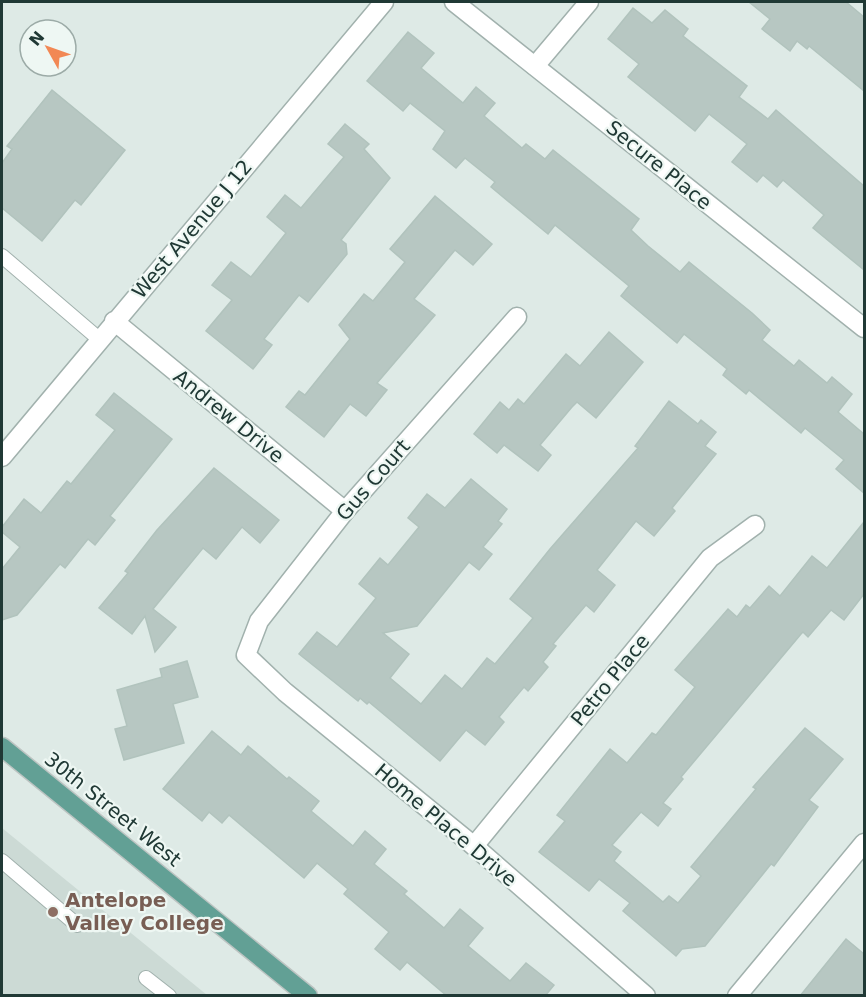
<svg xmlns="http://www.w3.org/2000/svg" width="866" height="997" font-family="'DejaVu Sans',sans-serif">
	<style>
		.built { fill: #ccdad5 }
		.building { fill: #b7c7c2; stroke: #b1c3bd; stroke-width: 1.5 }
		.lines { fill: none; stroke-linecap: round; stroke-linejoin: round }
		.service-casing { stroke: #a1b1ad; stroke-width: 16 }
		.minor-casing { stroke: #a1b1ad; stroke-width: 21 }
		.primary-casing { stroke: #bcc4c2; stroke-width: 21 }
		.service { stroke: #fff; stroke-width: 14 }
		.minor { stroke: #fff; stroke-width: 18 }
		.primary { stroke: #62a095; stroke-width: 18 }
		.education-dot { fill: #8d6e63; stroke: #eef7f3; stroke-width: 2 }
		.labels { text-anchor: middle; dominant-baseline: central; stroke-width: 4.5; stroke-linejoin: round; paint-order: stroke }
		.street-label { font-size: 20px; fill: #203935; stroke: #eef7f3 }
		.education-label { font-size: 20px; font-weight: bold; fill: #785e54; stroke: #eef7f3; text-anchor: start }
	</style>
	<rect width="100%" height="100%" fill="#deeae6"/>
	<!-- built -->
	<polygon class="built" points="2,828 207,995 2,995"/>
	<!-- building -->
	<g class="building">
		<polygon points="749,2 846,2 864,17 864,91 809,46 807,49 797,41 790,51 762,29 770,19"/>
		<polygon points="633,8 652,23 665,10 688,29 683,36 747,86 739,97 768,119 776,110 864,186 864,270 813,228 824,215 783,180 777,187 763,175 757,182 732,162 747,144 709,114 695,131 628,77 639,64 608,39"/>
		<polygon points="408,32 434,53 421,68 463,103 476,87 495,103 484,116 522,148 526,144 545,159 553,150 639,219 631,230 648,246 680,272 689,262 752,313 770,330 762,340 794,366 799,360 827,383 832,377 852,394 838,412 864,434 864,493 836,469 844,460 805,428 801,433 749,390 746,394 723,375 727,369 684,334 677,343 621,296 629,286 555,225 548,234 491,187 495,182 465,158 456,168 433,149 445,131 410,103 403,111 367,81"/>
		<polygon points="52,90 125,150 81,205 75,200 42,241 2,208 2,163 12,149 7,146"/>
		<polygon points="345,124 369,144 364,149 390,178 341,240 346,244 347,254 308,302 299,295 264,339 272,345 253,369 206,331 232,300 212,285 231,262 251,277 286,233 267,217 285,195 301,208 344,157 328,144"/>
		<polygon points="435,196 492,244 473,265 455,250 414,299 435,315 377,383 387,390 366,416 350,404 324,437 286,407 299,391 305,395 350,339 339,325 364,294 373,301 405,262 390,249"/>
		<polygon points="609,332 643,362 596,418 577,402 572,407 540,445 551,455 538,471 504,445 497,453 474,434 500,402 509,410 518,399 524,404 566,354 580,366"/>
		<polygon points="114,393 172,439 110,516 115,520 95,545 88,539 65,568 60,564 17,615 2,620 2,569 20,547 2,532 2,527 24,499 41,513 67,481 71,484 115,430 96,415"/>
		<polygon points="669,401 698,424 701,420 716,432 705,446 716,454 672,508 675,511 654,536 636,521 597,570 615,585 594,612 586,605 553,644 556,646 543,662 548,667 528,691 524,687 499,717 504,722 485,745 466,730 440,761 369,702 367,704 360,698 358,701 299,654 317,632 337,647 376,598 359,584 380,558 388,565 419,527 408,518 427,494 445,508 471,479 507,509 498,521 502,524 483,547 492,554 479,570 469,562 417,626 383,633 409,654 390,678 421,704 445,675 462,689 487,658 495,664 533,618 510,599 550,549 638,448 635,446"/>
		<polygon points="214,468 279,520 260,543 242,527 216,559 203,548 153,609 176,627 155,652 145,616 132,634 99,608 128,573 125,571 157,530"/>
		<polygon points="864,522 864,594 844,620 831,610 808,637 803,632 801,634 681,777 683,779 663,803 671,809 658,826 641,812 612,845 621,852 614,861 663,902 669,896 678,903 701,876 691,867 756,789 753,787 805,728 843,759 809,800 818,807 774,866 771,864 705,946 682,949 676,956 623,911 630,903 599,879 589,891 539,852 565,821 557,815 610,749 627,763 652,733 656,735 695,687 675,670 728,609 737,617 746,605 750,608 769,586 780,596 812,556 827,568"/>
		<polygon points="187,661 198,697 173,704 184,743 124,760 115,729 127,726 117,690 162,677 160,669"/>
		<polygon points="212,731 241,755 248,746 287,779 289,777 319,801 311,811 353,846 365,831 386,849 374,864 407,891 404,894 444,928 460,909 483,928 468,946 510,981 526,963 554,985 545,996 447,996 407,962 400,970 375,949 389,932 344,894 348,889 317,863 304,878 229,815 222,823 209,812 202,821 163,789"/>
		<polygon points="846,939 864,954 864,996 800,996"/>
	</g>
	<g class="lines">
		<!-- service casing -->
		<g class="service-casing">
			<g id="service">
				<polyline points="2,256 99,339"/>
				<polyline points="2,861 77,925"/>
				<polyline points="146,978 169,996"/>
			</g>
		</g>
		<!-- minor casing -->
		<g class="minor-casing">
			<g id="minor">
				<polyline points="454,2 864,328"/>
				<polyline points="535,66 589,2"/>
				<polyline points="517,317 345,511 259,621 246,655 285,692 474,846 646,996"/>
				<polyline points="114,321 345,511"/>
				<polyline points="2,457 384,2"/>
				<polyline points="474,846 710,558 755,525"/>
				<polyline points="737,996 864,843"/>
			</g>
		</g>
		<!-- primary casing -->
		<g class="primary-casing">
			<polyline id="primary" points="2,747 308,996"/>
		</g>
		<!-- service -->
		<use href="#service" class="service"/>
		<!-- minor -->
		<use href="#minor" class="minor"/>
		<!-- primary -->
		<use href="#primary" class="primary"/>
	</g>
	<!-- markers -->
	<circle class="education-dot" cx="53" cy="912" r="6"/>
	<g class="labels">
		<!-- street labels -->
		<g class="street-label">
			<text transform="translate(659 165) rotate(39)">Secure Place</text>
			<text transform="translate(192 229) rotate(-50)">West Avenue J 12</text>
			<text transform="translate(229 416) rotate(39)">Andrew Drive</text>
			<text transform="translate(373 480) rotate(-49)">Gus Court</text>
			<text transform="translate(610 680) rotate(-51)">Petro Place</text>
			<text transform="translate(113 809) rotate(39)">30th Street West</text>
			<text transform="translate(446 825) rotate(40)">Home Place Drive</text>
		</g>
		<!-- education labels -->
		<g class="education-label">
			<text x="65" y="900">Antelope<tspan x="65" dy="23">Valley College</tspan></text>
		</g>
	</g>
	<!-- border -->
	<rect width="866" height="997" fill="none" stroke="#203935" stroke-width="6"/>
	<!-- north arrow -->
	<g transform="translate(48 48) rotate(310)"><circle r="28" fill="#eef7f3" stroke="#9caba7" stroke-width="1.5"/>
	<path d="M0-4.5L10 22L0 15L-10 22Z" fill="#f28854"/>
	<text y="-9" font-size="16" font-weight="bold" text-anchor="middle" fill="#203935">N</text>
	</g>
</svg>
